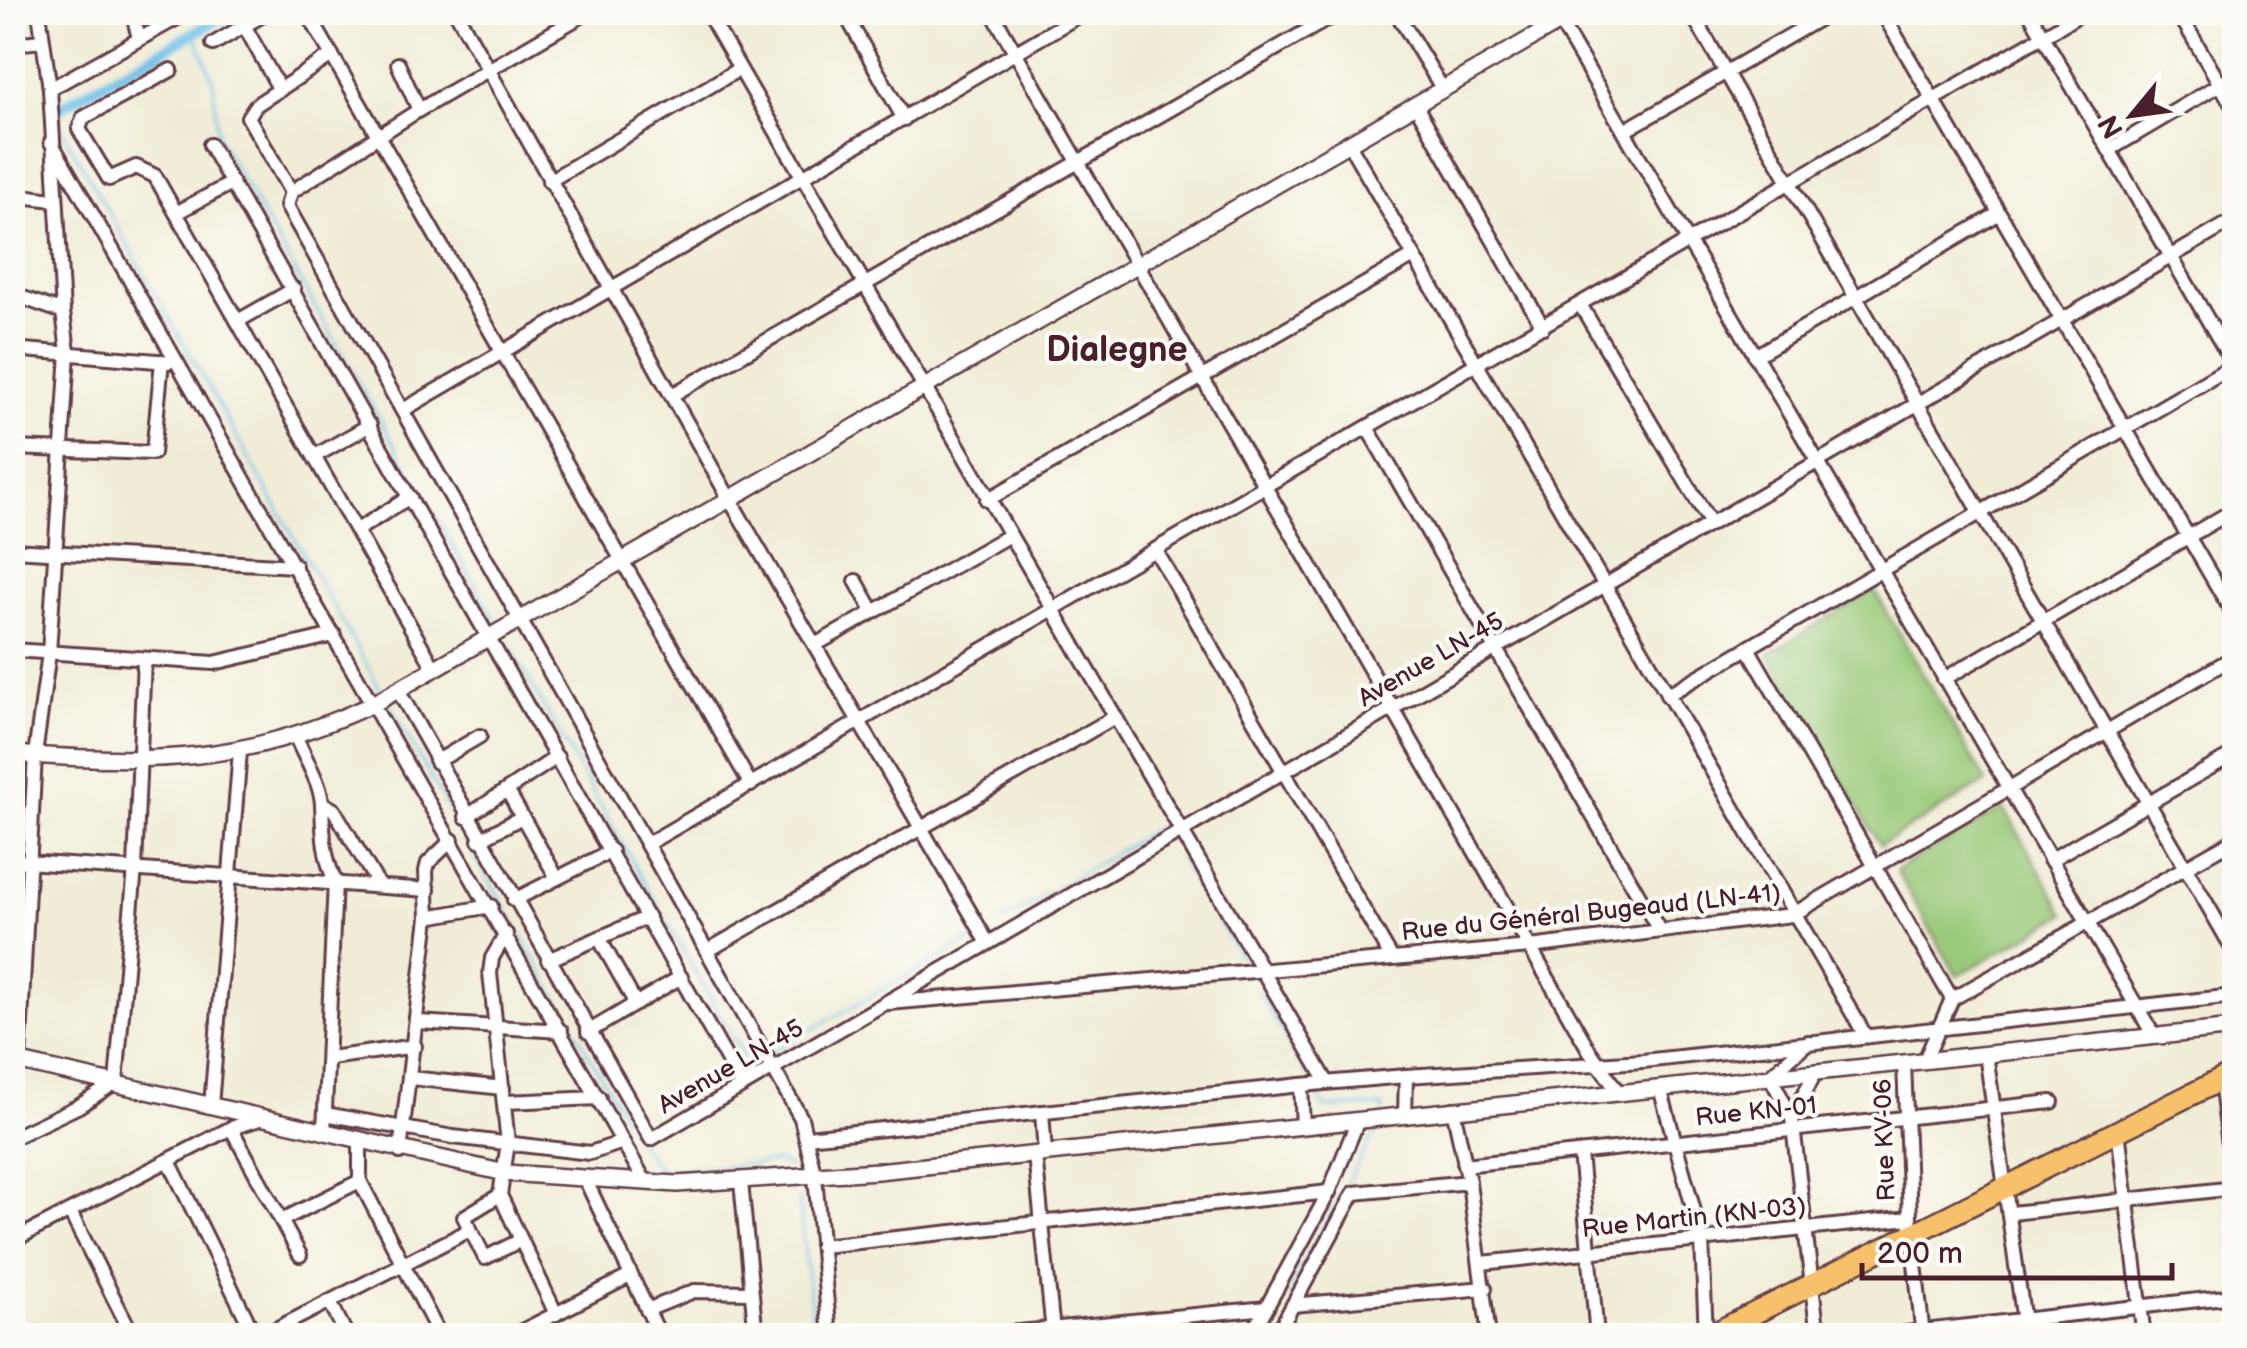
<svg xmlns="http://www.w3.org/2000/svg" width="2247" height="1348" font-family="'Balsamiq Sans',sans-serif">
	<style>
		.green { fill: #97c877; stroke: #707451; stroke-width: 2.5 }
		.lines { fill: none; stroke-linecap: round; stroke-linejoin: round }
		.stream { stroke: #6cbfe8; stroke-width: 2.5 }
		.canal { stroke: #6cbfe8; stroke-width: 11 }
		.minor-casing { stroke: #633e45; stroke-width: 18 }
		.tertiary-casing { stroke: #633e45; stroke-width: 20 }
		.primary-casing { stroke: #633e45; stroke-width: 25 }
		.minor { stroke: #fff; stroke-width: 12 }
		.tertiary { stroke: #fff; stroke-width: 15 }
		.primary { stroke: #f6c16b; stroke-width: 20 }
		.labels { text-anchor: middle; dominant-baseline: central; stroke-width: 8; stroke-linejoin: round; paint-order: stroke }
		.street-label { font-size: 25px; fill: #4a1f2b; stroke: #fdfcf7 }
		.district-label { font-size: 35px; font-weight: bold; fill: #4a1f2b; stroke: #fdfcf7 }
	</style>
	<rect width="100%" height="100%" fill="#fdfcf7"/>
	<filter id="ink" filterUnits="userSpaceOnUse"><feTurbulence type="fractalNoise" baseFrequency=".01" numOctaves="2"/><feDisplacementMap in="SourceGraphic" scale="20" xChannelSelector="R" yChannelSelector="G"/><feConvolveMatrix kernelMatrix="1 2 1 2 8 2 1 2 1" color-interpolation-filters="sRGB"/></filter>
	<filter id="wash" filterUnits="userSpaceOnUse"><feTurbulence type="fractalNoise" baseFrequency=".0048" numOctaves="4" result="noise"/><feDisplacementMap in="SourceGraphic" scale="40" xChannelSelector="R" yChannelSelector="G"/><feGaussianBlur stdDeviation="2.25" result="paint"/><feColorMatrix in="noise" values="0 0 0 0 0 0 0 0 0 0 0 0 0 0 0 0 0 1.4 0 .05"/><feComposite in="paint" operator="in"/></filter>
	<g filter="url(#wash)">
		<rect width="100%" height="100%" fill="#f0ecd6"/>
		<!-- green -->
		<g class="green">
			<polygon points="1874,590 1986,782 1880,845 1768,654"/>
			<polygon points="2004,808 2065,914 1957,976 1896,870"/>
		</g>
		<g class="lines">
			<!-- stream -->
			<g class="stream">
				<polyline points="195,33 213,80 218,138 497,623"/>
				<polyline points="58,123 381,690"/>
				<polyline points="506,640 749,1066"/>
				<polyline points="387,701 643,1149 661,1171 779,1162 791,1168"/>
				<polyline points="1179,858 1241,958"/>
				<polyline points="1002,922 1159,826"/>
				<polyline points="1259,992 1308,1077"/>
				<polyline points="773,1051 975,938"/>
				<polyline points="1319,1097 1325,1108 1383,1106 1383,1112"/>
				<polyline points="799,1199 814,1336"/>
				<polyline points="1264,1336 1370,1141 1384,1125"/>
			</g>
			<!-- canal -->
			<polyline class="canal" points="53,116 60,107 232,12"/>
		</g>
	</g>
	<g filter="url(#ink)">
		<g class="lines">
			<!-- minor casing -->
			<g class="minor-casing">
				<g id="minor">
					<polyline points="39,12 50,89 63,312"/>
					<polyline points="132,12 139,38"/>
					<polyline points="307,12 751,785"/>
					<polyline points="456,12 729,498 988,943"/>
					<polyline points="588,12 419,110 291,192 287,206 801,1118 815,1177 830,1336"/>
					<polyline points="707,12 1327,1082"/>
					<polyline points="844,12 904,119"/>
					<polyline points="992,12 1589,1050 1618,1092"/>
					<polyline points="1396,12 1442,88"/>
					<polyline points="1691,12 2234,951"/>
					<polyline points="1882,12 2234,615"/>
					<polyline points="2178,12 2234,108"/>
					<polyline points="1560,22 2154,1036"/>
					<polyline points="245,27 280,90"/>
					<polyline points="12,44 42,41"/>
					<polyline points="213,44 268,12"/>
					<polyline points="398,64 419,110"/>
					<polyline points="171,70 83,118 79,129 109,179 136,167 155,176 434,668"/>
					<polyline points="50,89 188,12"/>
					<polyline points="1415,104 1543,327"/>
					<polyline points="1624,131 1831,12"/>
					<polyline points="51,142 646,1183"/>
					<polyline points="1348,142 1865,1035"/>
					<polyline points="210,145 742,1086"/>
					<polyline points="2109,150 2234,76"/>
					<polyline points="549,181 739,69"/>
					<polyline points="291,192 248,117 256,105 332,55"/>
					<polyline points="12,195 54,200"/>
					<polyline points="176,213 232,183"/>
					<polyline points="12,294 63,312 68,352 49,653 35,755 19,1061"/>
					<polyline points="1581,306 1711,524"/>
					<polyline points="238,321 294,289"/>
					<polyline points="12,349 169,362"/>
					<polyline points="1755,356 1998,214"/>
					<polyline points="672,395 1340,12"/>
					<polyline points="403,410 1085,12"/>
					<polyline points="1368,429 1659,930"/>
					<polyline points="12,448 153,453 162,361"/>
					<polyline points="315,456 370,425"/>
					<polyline points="987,500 1414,256"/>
					<polyline points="357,530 410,497"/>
					<polyline points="12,550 295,566"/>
					<polyline points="1156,551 1391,957"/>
					<polyline points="856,581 873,611"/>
					<polyline points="815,645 1008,536"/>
					<polyline points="1748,648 1952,999"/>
					<polyline points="12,650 214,663 334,635"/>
					<polyline points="1944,679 2234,510"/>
					<polyline points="398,690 651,1139 2234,220"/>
					<polyline points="1667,695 2234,365 2029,12"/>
					<path d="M296,737C304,757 321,783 322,804C323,831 323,855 335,881L324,1132"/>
					<polyline points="436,762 480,736"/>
					<polyline points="507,790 557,878"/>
					<polyline points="322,803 334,810 378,884"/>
					<polyline points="466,817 557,757"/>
					<polyline points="479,840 522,817"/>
					<polyline points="647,844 2084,12"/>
					<polyline points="2050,860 2234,754"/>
					<polyline points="12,861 428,890"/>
					<polyline points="514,900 611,851"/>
					<polyline points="428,917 491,906"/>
					<polyline points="506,934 492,958 490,973 508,1143 500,1195 556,1314"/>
					<polyline points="599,938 648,917"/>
					<polyline points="707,951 1113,718"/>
					<polyline points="548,960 599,938 636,1004"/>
					<polyline points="889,1003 1530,947 1792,915 2234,657"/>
					<polyline points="418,1022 561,1031"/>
					<polyline points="588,1032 681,977"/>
					<polyline points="1808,1042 1770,1076 1792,1118 1818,1336"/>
					<polyline points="1986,1054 2026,1336"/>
					<polyline points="330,1058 415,1046"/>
					<polyline points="1925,1060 1952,999 2234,840"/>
					<polyline points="1904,1062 1910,1218 1923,1336"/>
					<polyline points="411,1078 503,1088"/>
					<polyline points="2221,1080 2234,1186"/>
					<polyline points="1660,1088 1702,1240 1706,1336"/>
					<polyline points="505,1102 599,1098"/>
					<polyline points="211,1106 240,751"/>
					<polyline points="1453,1109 1469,1182 1489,1336"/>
					<polyline points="1042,1112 1045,1154"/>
					<polyline points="325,1114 453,1137 590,1153 623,1142"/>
					<polyline points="1405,1115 1406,1076 1643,1061 2234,996"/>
					<polyline points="1792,1118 1816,1071"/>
					<polyline points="1303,1127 1301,1085 1406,1076"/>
					<polyline points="231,1128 300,1255"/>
					<polyline points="2118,1131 2144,1336"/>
					<polyline points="807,1137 1301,1085"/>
					<polyline points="12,1138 79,1106 116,1082 135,868 144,659"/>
					<polyline points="360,1142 360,1181 440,1336"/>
					<polyline points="400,1152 428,917 426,871 428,863 452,840"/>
					<polyline points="1580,1153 1597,1336"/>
					<polyline points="1035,1155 1053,1332"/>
					<polyline points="169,1161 255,1336"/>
					<polyline points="1464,1165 2052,1102"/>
					<polyline points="586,1181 660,1336"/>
					<polyline points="741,1182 756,1336"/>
					<polyline points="500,1195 464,1217 485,1258 521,1240"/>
					<polyline points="70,1212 133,1336"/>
					<polyline points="2012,1213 2234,1188"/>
					<polyline points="282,1220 360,1181"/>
					<polyline points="12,1241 231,1128 263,1118"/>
					<polyline points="821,1246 1329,1192"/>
					<polyline points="1482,1263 1910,1218"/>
					<polyline points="330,1302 347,1336"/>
					<polyline points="1293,1305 1485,1288"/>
					<polyline points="647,1310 694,1291 751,1292"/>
					<polyline points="262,1336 468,1231"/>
					<polyline points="512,1336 630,1276"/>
					<polyline points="976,1336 1267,1308"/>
					<polyline points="1251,1336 1329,1192 1358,1120"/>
					<polyline points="1276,1336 1354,1193 1469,1182"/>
					<polyline points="1880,1336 2234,1296"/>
				</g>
			</g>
			<!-- tertiary casing -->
			<g class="tertiary-casing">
				<g id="tertiary">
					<path d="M12,754C155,763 240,765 373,704L1577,12"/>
					<polyline points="12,1060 505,1173 677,1184 878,1171 2234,1028"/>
				</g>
			</g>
			<!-- primary casing -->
			<g class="primary-casing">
				<polyline id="primary" points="1709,1336 2234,1073"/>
			</g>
			<!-- minor -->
			<use href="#minor" class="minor"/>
			<!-- tertiary -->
			<use href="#tertiary" class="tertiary"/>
			<!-- primary -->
			<use href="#primary" class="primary"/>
		</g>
	</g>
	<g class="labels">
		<!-- street labels -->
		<g class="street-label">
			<text transform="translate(1431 660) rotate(-30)">Avenue LN-45</text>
			<text transform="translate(1591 913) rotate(-6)">Rue du Général Bugeaud (LN-41)</text>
			<text transform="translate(731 1067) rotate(-30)">Avenue LN-45</text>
			<text transform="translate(1756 1112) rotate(-6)">Rue KN-01</text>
			<text transform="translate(1885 1140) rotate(-92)">Rue KV-06</text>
			<text transform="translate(1694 1218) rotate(-6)">Rue Martin (KN-03)</text>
		</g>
		<!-- district labels -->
		<g class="district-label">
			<text x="1117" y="350">Dialegne</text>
		</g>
	</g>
	<!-- margin -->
	<rect width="2247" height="1348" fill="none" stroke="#fdfcf7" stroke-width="50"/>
	<!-- north arrow -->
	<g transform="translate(2132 115) rotate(241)" stroke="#fdfcf7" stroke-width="8" paint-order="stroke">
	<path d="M0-8L18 38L0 25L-18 38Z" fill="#4a1f2b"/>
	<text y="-15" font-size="28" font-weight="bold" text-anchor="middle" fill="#4a1f2b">N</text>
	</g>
	<!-- scale -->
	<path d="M1862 1263v15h310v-15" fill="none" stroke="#4a1f2b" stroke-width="5"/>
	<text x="1877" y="1263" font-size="30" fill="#4a1f2b" stroke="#fdfcf7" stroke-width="8" paint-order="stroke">200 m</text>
</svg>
